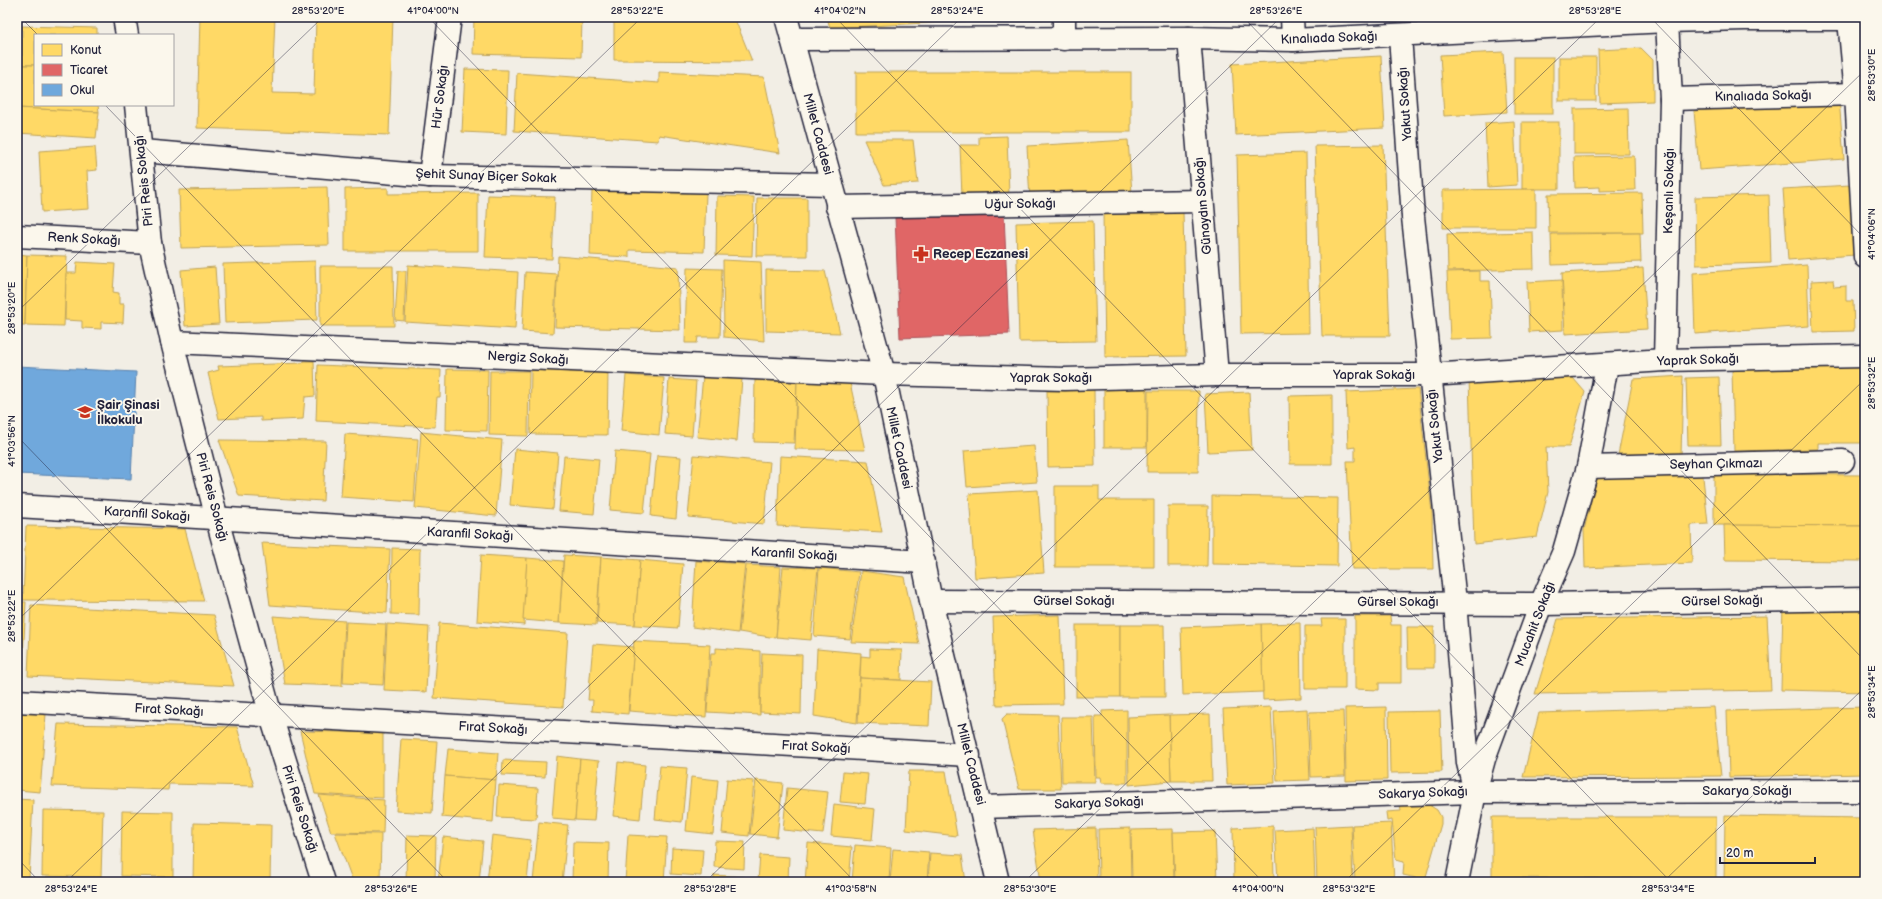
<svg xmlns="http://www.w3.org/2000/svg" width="1882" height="899" font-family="'Balsamiq Sans',sans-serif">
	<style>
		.homes { fill: #ffd966; stroke: #bda259 }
		.shops { fill: #e06666; stroke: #a75259 }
		.schools { fill: #6fa8dc; stroke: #5880ac }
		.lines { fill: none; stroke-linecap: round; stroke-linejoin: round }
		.minor-casing { stroke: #22223b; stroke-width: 25 }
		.major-casing { stroke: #22223b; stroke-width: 25 }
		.minor { stroke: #fbf7ec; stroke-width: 22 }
		.major { stroke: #fbf7ec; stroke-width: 22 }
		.ticks { fill: none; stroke: #22223b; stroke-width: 1; stroke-opacity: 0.45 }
		.labels { text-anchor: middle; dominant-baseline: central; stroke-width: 4; stroke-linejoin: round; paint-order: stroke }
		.street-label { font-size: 13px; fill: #22223b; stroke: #fbf7ec }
		.poi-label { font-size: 13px; font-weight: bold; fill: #22223b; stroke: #fbf7ec; text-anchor: start }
		.neatline { fill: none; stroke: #22223b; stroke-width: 1.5 }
		.ticks-label { font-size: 10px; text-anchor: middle; fill: #22223b }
	</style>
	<rect width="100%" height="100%" fill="#f2eee5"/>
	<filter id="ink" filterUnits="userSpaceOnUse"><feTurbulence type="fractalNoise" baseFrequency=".025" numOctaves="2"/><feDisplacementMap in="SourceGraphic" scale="8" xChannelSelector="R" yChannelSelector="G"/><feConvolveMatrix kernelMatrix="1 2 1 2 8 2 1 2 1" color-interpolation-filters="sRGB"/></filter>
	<g filter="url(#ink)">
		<!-- homes -->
		<g class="homes">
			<polygon points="200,17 275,17 272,93 314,94 316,17 393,17 389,135 197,128"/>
			<polygon points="474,17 592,17 582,18 581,57 473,54"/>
			<polygon points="614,17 734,17 752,61 614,60"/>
			<polygon points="827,17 1052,17 1052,19 984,20 830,28"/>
			<polygon points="22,26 97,28 97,35 35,35 35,65 22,65"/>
			<polygon points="1641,48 1653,60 1653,101 1600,103 1598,50"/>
			<polygon points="1503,52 1507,112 1444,116 1440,55"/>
			<polygon points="1381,56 1385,128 1236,135 1232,64"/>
			<rect x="1514" y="57" width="39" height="57"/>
			<rect x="1559" y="57" width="37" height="44"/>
			<polygon points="17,65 35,65 35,105 98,105 99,112 17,108"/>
			<polygon points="465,69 508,70 506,134 462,132"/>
			<polygon points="659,72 764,77 780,153 659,135 658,141 514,131 517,73 659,83"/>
			<rect x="856" y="72" width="275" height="60"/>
			<polygon points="1839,99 1844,159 1699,170 1694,111"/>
			<polygon points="17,108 99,112 96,138 17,133"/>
			<polygon points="1628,108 1629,154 1574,154 1574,109"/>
			<polygon points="1514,121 1517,185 1488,187 1485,123"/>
			<rect x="1522" y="122" width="37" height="67"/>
			<polygon points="1007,136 1009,195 962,197 960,145 979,145 979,137"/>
			<polygon points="864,140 913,140 918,183 884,185"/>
			<polygon points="1128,140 1132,193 1030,200 1027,146"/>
			<polygon points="1383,145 1390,336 1322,336 1315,146"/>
			<polygon points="95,147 97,170 87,171 89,209 42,212 39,151"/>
			<polygon points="1306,153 1309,333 1241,334 1237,155"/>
			<polygon points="1634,156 1635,190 1600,191 1600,187 1575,188 1574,157"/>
			<polygon points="1850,185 1855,255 1788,260 1783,189"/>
			<polygon points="327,187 329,245 181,248 179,190"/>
			<polygon points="388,188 388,194 478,193 478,251 345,251 345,189"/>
			<polygon points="1536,189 1536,228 1443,228 1443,190"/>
			<polygon points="592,190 706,193 704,252 629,250 629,257 590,255"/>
			<polygon points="1642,193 1643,233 1549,233 1548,194"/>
			<polygon points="488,195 555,197 552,259 485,257"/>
			<polygon points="1769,195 1771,263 1696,265 1695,197"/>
			<polygon points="717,196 754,197 752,256 716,255"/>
			<polygon points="757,198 807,198 807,256 756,256"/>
			<polygon points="1183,211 1186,356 1105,357 1103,212"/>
			<polygon points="1093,221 1096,341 1019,342 1016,223"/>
			<polygon points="1533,232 1534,269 1448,271 1447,234"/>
			<polygon points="1640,233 1641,262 1552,265 1551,234"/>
			<polygon points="17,254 27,255 25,325 17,325"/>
			<polygon points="27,255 67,256 64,326 25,325"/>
			<polygon points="558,256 678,267 680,330 555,327"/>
			<polygon points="723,260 761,262 764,341 724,337"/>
			<polygon points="315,261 317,320 225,323 223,264"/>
			<polygon points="77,262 115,264 113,292 119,293 119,304 124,304 123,323 101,322 101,329 82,328 82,321 65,320 66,273 76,273"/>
			<polygon points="408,265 518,272 515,329 405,322"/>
			<polygon points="1807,265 1809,326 1695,334 1693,273"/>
			<polygon points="320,266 393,266 394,326 320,326"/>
			<polygon points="215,267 219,324 185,326 181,270"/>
			<polygon points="687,268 722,269 720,337 698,337 697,343 685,343"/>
			<polygon points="1643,268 1647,329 1565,334 1562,273"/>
			<polygon points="766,270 825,271 840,333 766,331"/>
			<polygon points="398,271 406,271 404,321 395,320"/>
			<polygon points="1480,271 1480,281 1490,281 1492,338 1450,339 1447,272"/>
			<polygon points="525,272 557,274 553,333 522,331"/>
			<polygon points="1562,280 1563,330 1529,332 1527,282"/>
			<polygon points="1833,280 1834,287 1846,286 1846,301 1853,301 1854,331 1813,332 1811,281"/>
			<polygon points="304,361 314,361 315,396 305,397 303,419 261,421 261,417 219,419 208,373 219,370 218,366 303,363"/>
			<polygon points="318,365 441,370 440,397 437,397 435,427 316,421"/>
			<polygon points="1861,367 1863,443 1818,443 1818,449 1734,451 1732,370"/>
			<polygon points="447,369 488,370 487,431 446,430"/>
			<polygon points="531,370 608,371 607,435 530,434"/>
			<polygon points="490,371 529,371 528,436 489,435"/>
			<polygon points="626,375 664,378 659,435 621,431"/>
			<polygon points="703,376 742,379 737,441 697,437"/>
			<polygon points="1683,376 1681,456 1618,455 1633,379"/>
			<polygon points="1719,377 1721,445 1688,445 1686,378"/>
			<polygon points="1469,378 1573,378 1585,392 1569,447 1546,447 1548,492 1537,537 1474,544"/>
			<polygon points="669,379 696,381 692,436 665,434"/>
			<polygon points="755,380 797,382 794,443 754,442"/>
			<polygon points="797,381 850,383 865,450 795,449"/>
			<rect x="1104" y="385" width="43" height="62"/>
			<polygon points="1418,389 1432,513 1433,569 1352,569 1347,461 1355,461 1355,447 1348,448 1346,392"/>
			<polygon points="1094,390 1095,466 1048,467 1047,391"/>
			<polygon points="1148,391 1199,391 1198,472 1147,472"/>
			<polygon points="1249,392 1252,450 1208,452 1205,394"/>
			<polygon points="1332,395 1332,464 1290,464 1289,396"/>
			<polygon points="421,432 502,440 496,516 415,508"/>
			<polygon points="345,434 418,439 414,502 341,497"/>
			<polygon points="219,440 326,441 323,501 239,496"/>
			<polygon points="1034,446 1037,482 967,487 964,451"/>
			<polygon points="515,449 558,453 553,509 510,505"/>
			<polygon points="615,451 650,454 644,513 610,510"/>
			<polygon points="657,455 681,457 676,519 651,516"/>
			<polygon points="694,455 770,462 764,524 688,517"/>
			<polygon points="564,456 599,459 594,514 559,511"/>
			<polygon points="780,456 868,461 882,532 777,526"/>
			<polygon points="1702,468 1708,524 1691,525 1692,563 1585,568 1584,530 1597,477"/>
			<polygon points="1714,474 1863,475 1863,526 1714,525"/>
			<polygon points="1055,486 1099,486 1099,500 1154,500 1154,567 1055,567"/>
			<polygon points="1038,490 1044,573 975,578 969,494"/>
			<polygon points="1212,496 1338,498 1337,566 1212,564"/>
			<polygon points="1168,506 1208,506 1207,566 1168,566"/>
			<polygon points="1724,525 1863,526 1863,561 1725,560"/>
			<polygon points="26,526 185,529 204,601 23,600"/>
			<polygon points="262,543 390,549 387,613 270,605"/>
			<polygon points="392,548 420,549 419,615 391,614"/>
			<polygon points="481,555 527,558 524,625 477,621"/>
			<polygon points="564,555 601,557 596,625 559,623"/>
			<polygon points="601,557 640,560 635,625 597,623"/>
			<polygon points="527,558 563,561 559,623 523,620"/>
			<polygon points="640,560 683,564 678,628 635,625"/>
			<polygon points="696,561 745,564 738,633 692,627"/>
			<polygon points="746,565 781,567 776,638 739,632"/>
			<polygon points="783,567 818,568 811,640 776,637"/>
			<polygon points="819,568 859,572 850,639 814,636"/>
			<polygon points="861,571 904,577 919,644 851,642"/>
			<polygon points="17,602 26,602 22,677 17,677"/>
			<polygon points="1783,604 1865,606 1865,692 1781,690"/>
			<polygon points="31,605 214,615 234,686 28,676"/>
			<polygon points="1060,615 1063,704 996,705 993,617"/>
			<polygon points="273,616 345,621 342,686 285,684"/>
			<polygon points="1355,616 1390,616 1391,625 1401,625 1401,683 1379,683 1379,690 1355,689"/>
			<polygon points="1767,616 1771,690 1535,694 1558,619"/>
			<polygon points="1321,619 1345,619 1345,689 1305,689 1305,626 1322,626"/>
			<polygon points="346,622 386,624 383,685 343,683"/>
			<polygon points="439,623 568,633 563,707 434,698"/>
			<polygon points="1300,623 1301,698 1263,700 1261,624"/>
			<polygon points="387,624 429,627 426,692 384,690"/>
			<polygon points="1261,624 1263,692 1183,695 1181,627"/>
			<rect x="1076" y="625" width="44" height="72"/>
			<polygon points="1120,625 1164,625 1165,697 1120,697"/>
			<polygon points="1407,627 1434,627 1434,668 1408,668"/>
			<polygon points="634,641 710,645 706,717 629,711"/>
			<polygon points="593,644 634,647 628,714 592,711 593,700 588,700"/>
			<polygon points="716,648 760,651 760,715 707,712 711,653 716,653"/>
			<polygon points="817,649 861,653 857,723 814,716"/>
			<polygon points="870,649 902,650 901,680 860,678 861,656 870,657"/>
			<polygon points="762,653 802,655 801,714 760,712"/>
			<polygon points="860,678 931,682 929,726 858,723"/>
			<polygon points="1271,707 1275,783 1227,785 1223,709"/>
			<polygon points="1386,707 1387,780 1346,781 1345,708"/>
			<polygon points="1714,707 1721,776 1523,777 1539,713"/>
			<polygon points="1865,707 1865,774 1729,777 1727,711"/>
			<polygon points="1307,709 1310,780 1277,781 1274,711"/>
			<polygon points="1127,710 1127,783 1101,783 1100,777 1096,777 1095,716 1102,716 1102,711"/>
			<polygon points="1343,711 1345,776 1311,777 1309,712"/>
			<polygon points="1440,711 1442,772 1390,773 1389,712"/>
			<polygon points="17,712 46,714 40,792 17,790"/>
			<polygon points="1007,714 1058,715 1061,789 1019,789 1002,719"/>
			<polygon points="1210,714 1212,781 1171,781 1169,715"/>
			<polygon points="1169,715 1171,781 1129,785 1128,717"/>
			<polygon points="1061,717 1093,717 1095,782 1062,782"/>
			<polygon points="58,724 237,727 254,786 169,784 168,790 52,786"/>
			<polygon points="300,731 383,733 383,798 315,794"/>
			<polygon points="401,739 437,741 432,813 396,811"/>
			<polygon points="448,749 498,753 496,780 445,776"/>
			<polygon points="557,756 580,759 575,820 552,818"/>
			<polygon points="580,759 599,761 594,821 575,820"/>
			<polygon points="503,760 546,762 545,777 502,775"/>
			<polygon points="618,762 645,765 640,819 613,816"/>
			<polygon points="660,766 687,768 682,822 655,819"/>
			<polygon points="909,771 946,771 957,836 906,830"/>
			<polygon points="843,772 868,774 865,804 840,802"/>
			<polygon points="445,776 496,780 493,822 442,817"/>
			<polygon points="691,777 718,780 713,834 686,831"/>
			<polygon points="727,779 754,781 749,836 722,833"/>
			<polygon points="756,780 783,783 777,837 750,834"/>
			<polygon points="499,785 538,788 536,819 497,817"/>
			<polygon points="787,788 828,792 823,834 783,830"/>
			<polygon points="319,795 384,800 383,833 331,832"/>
			<polygon points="17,799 33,800 29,879 17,879"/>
			<polygon points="1400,803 1426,803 1437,810 1441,817 1441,824 1425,880 1403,875 1404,862 1396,860 1392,820 1387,821 1386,812 1401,811"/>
			<polygon points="834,804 875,809 872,840 831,836"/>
			<polygon points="43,810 103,811 101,877 42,876"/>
			<polygon points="122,811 173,812 173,877 121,876"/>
			<polygon points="1725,816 1865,818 1865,882 1724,882"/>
			<polygon points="1492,817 1716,817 1716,879 1492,878"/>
			<polygon points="539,822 568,825 562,882 533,882"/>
			<polygon points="194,823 271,825 270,882 193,882"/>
			<polygon points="1391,823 1394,882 1355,882 1352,825"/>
			<polygon points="1351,825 1353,882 1317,882 1315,827"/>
			<polygon points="1273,826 1274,882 1234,882 1233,828"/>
			<polygon points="1096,828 1097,882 1041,882 1033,830"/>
			<polygon points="1130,828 1131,882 1099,882 1098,829"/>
			<polygon points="1313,828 1315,882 1278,882 1275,830"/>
			<polygon points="1173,829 1174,882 1132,882 1131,830"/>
			<polygon points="1215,831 1217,882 1175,882 1173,832"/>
			<polygon points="335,833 381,834 380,882 353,882"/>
			<polygon points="407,835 436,836 435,882 406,882"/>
			<polygon points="492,835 531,840 527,882 487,882"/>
			<polygon points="628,835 667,837 664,882 625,882"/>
			<polygon points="443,837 483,841 479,882 438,882"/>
			<polygon points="715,841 745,842 744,869 714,867"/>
			<polygon points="573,842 609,843 608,882 572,882"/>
			<polygon points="808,843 852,847 849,882 805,882"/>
			<polygon points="855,845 891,848 889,882 852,882"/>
			<polygon points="672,848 703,850 701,876 671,874"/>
			<polygon points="893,849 929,852 927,882 890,882"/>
			<polygon points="930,853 962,855 966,882 928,882"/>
			<polygon points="760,855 789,857 788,882 758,881"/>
			<polygon points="714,875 744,877 743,882 714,882"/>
			<polygon points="676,878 707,880 706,882 676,882"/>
		</g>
		<!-- shops -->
		<polygon class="shops" points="1004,213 1009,334 900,338 895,217"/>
		<!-- schools -->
		<polygon class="schools" points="17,366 136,372 131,479 17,474"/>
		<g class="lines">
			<!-- minor casing -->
			<g class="minor-casing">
				<g id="minor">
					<polyline points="124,17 127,35"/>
					<polyline points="1292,17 1293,40"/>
					<polyline points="1849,20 1856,94 1865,257"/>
					<polyline points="1400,36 1413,217 1455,602 1468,763 1475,792"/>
					<polyline points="1189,38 1217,375"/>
					<polyline points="792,39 1189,38 1293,40 1667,21 1745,19 1865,19"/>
					<polyline points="1064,39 1064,17"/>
					<polyline points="1671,99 1856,94"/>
					<polyline points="136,105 150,243 172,342 217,519 271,716 323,882"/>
					<polyline points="142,151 430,176 831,184"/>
					<polyline points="430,176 450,17"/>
					<polyline points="837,207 1202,201"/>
					<polyline points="17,236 150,243"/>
					<polyline points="172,342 884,374 1065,379 1217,375 1429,375 1665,360 1865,356"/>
					<polyline points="1665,360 1671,99 1667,21"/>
					<polyline points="1588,467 1843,461"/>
					<polyline points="17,506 924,562"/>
					<polyline points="931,601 1541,604 1865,599"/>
					<polyline points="17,701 969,755"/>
					<polyline points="981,807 1475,792 1865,791"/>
					<polyline points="1457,882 1475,792 1484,759 1541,604 1564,551 1588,467 1607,365"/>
				</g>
			</g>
			<!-- major casing -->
			<g class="major-casing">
				<polyline id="major" points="786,17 884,374 931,601 998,882"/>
			</g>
			<!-- minor -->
			<use href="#minor" class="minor"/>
			<!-- major -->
			<use href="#major" class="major"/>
		</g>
	</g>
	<!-- ticks -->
	<path class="ticks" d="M20,17L38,35M428,17L1263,882M835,17L1671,882M1243,17L1865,661M1650,17L1865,239M105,105L855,882M17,312L323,17M17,436L448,882M17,621L642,17M17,858L40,882M66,882L962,17M386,882L1281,17M705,882L1601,17M1024,882L1865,70M1344,882L1865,379M1663,882L1865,687"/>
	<!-- icons -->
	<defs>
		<g id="pharmacy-bare" transform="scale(1.2)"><path d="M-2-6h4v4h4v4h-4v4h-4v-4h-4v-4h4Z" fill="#c8321e" stroke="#fbf7ec" stroke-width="2.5" paint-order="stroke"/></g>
		<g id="school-bare" transform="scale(1.2)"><path d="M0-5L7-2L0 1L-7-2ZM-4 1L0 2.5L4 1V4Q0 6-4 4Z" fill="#c8321e" stroke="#fbf7ec" stroke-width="2.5" paint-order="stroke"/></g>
	</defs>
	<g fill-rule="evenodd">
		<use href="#pharmacy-bare" x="921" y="254"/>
		<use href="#school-bare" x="85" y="412"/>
	</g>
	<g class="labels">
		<!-- street labels -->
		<g class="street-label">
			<text transform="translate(1329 38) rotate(-2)">Kınalıada Sokağı</text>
			<text transform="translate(1763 96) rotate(-1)">Kınalıada Sokağı</text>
			<text transform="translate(440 97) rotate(-83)">Hür Sokağı</text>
			<text transform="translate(1405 104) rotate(-94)">Yakut Sokağı</text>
			<text transform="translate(818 134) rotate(75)">Millet Caddesi</text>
			<text transform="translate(486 176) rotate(2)">Şehit Sunay Biçer Sokak</text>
			<text transform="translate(144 181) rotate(-96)">Piri Reis Sokağı</text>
			<text transform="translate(1669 191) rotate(-89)">Keşanlı Sokağı</text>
			<text transform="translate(1020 204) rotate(-1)">Uğur Sokağı</text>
			<text transform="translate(1203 206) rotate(-95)">Günaydın Sokağı</text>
			<text transform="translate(84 239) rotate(3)">Renk Sokağı</text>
			<text transform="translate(528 358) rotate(3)">Nergiz Sokağı</text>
			<text transform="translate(1698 360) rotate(-2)">Yaprak Sokağı</text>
			<text x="1374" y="375">Yaprak Sokağı</text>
			<text x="1051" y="378">Yaprak Sokağı</text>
			<text transform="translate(1435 426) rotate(-96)">Yakut Sokağı</text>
			<text transform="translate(899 448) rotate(78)">Millet Caddesi</text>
			<text transform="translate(1716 464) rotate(-1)">Seyhan Çıkmazı</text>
			<text transform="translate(212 497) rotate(75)">Piri Reis Sokağı</text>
			<text transform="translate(147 514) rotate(4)">Karanfil Sokağı</text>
			<text transform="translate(470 534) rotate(3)">Karanfil Sokağı</text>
			<text transform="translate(794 554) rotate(3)">Karanfil Sokağı</text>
			<text x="1074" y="601">Gürsel Sokağı</text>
			<text transform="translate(1722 601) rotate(-1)">Gürsel Sokağı</text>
			<text x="1398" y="602">Gürsel Sokağı</text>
			<text transform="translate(1535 624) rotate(-69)">Mucahit Sokağı</text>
			<text transform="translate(169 710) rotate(3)">Fırat Sokağı</text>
			<text transform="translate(493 728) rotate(3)">Fırat Sokağı</text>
			<text transform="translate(816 747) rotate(3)">Fırat Sokağı</text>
			<text transform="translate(971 764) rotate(76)">Millet Caddesi</text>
			<text x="1747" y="791">Sakarya Sokağı</text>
			<text transform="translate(1423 793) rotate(-2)">Sakarya Sokağı</text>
			<text transform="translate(1099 803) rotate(-2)">Sakarya Sokağı</text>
			<text transform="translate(300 809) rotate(72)">Piri Reis Sokağı</text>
		</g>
		<!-- poi labels -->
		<g class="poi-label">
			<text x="933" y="254">Recep Eczanesi</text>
			<text x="97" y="405">Şair Şinasi<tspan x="97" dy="15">İlkokulu</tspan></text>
		</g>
	</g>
	<!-- margin -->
	<rect width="1882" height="899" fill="none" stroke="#fbf7ec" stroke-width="44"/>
	<!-- legend -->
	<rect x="34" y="34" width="140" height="72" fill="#fbf7ec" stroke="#a4a2a5"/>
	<rect x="42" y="44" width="20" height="12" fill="#ffd966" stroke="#a4a2a5"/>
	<text x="70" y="54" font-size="12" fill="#22223b">Konut</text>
	<rect x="42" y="64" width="20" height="12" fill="#e06666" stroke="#a4a2a5"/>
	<text x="70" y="74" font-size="12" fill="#22223b">Ticaret</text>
	<rect x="42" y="84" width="20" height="12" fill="#6fa8dc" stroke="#a4a2a5"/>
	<text x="70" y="94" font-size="12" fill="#22223b">Okul</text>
	<!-- scale -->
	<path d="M1720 857v6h95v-6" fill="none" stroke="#22223b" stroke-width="2"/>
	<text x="1726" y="857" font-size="12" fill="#22223b" stroke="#fbf7ec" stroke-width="3" paint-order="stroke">20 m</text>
	<rect x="22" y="22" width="1838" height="855" class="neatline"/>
	<g class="ticks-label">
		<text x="318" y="14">28°53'20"E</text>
		<text x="433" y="14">41°04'00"N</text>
		<text x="637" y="14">28°53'22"E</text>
		<text x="840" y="14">41°04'02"N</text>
		<text x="957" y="14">28°53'24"E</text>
		<text x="1276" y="14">28°53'26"E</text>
		<text x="1595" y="14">28°53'28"E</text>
		<text transform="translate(1871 75) rotate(-90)" y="4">28°53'30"E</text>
		<text transform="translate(1871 234) rotate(-90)" y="4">41°04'06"N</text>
		<text transform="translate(11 308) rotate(-90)" y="4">28°53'20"E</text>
		<text transform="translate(1871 383) rotate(-90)" y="4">28°53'32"E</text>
		<text transform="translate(11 441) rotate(-90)" y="4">41°03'56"N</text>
		<text transform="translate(11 616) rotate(-90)" y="4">28°53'22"E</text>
		<text transform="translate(1871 692) rotate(-90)" y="4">28°53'34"E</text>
		<text x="71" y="892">28°53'24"E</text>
		<text x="391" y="892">28°53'26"E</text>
		<text x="710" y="892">28°53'28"E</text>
		<text x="851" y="892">41°03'58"N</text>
		<text x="1030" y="892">28°53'30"E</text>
		<text x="1258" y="892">41°04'00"N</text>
		<text x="1349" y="892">28°53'32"E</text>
		<text x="1668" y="892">28°53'34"E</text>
	</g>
</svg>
